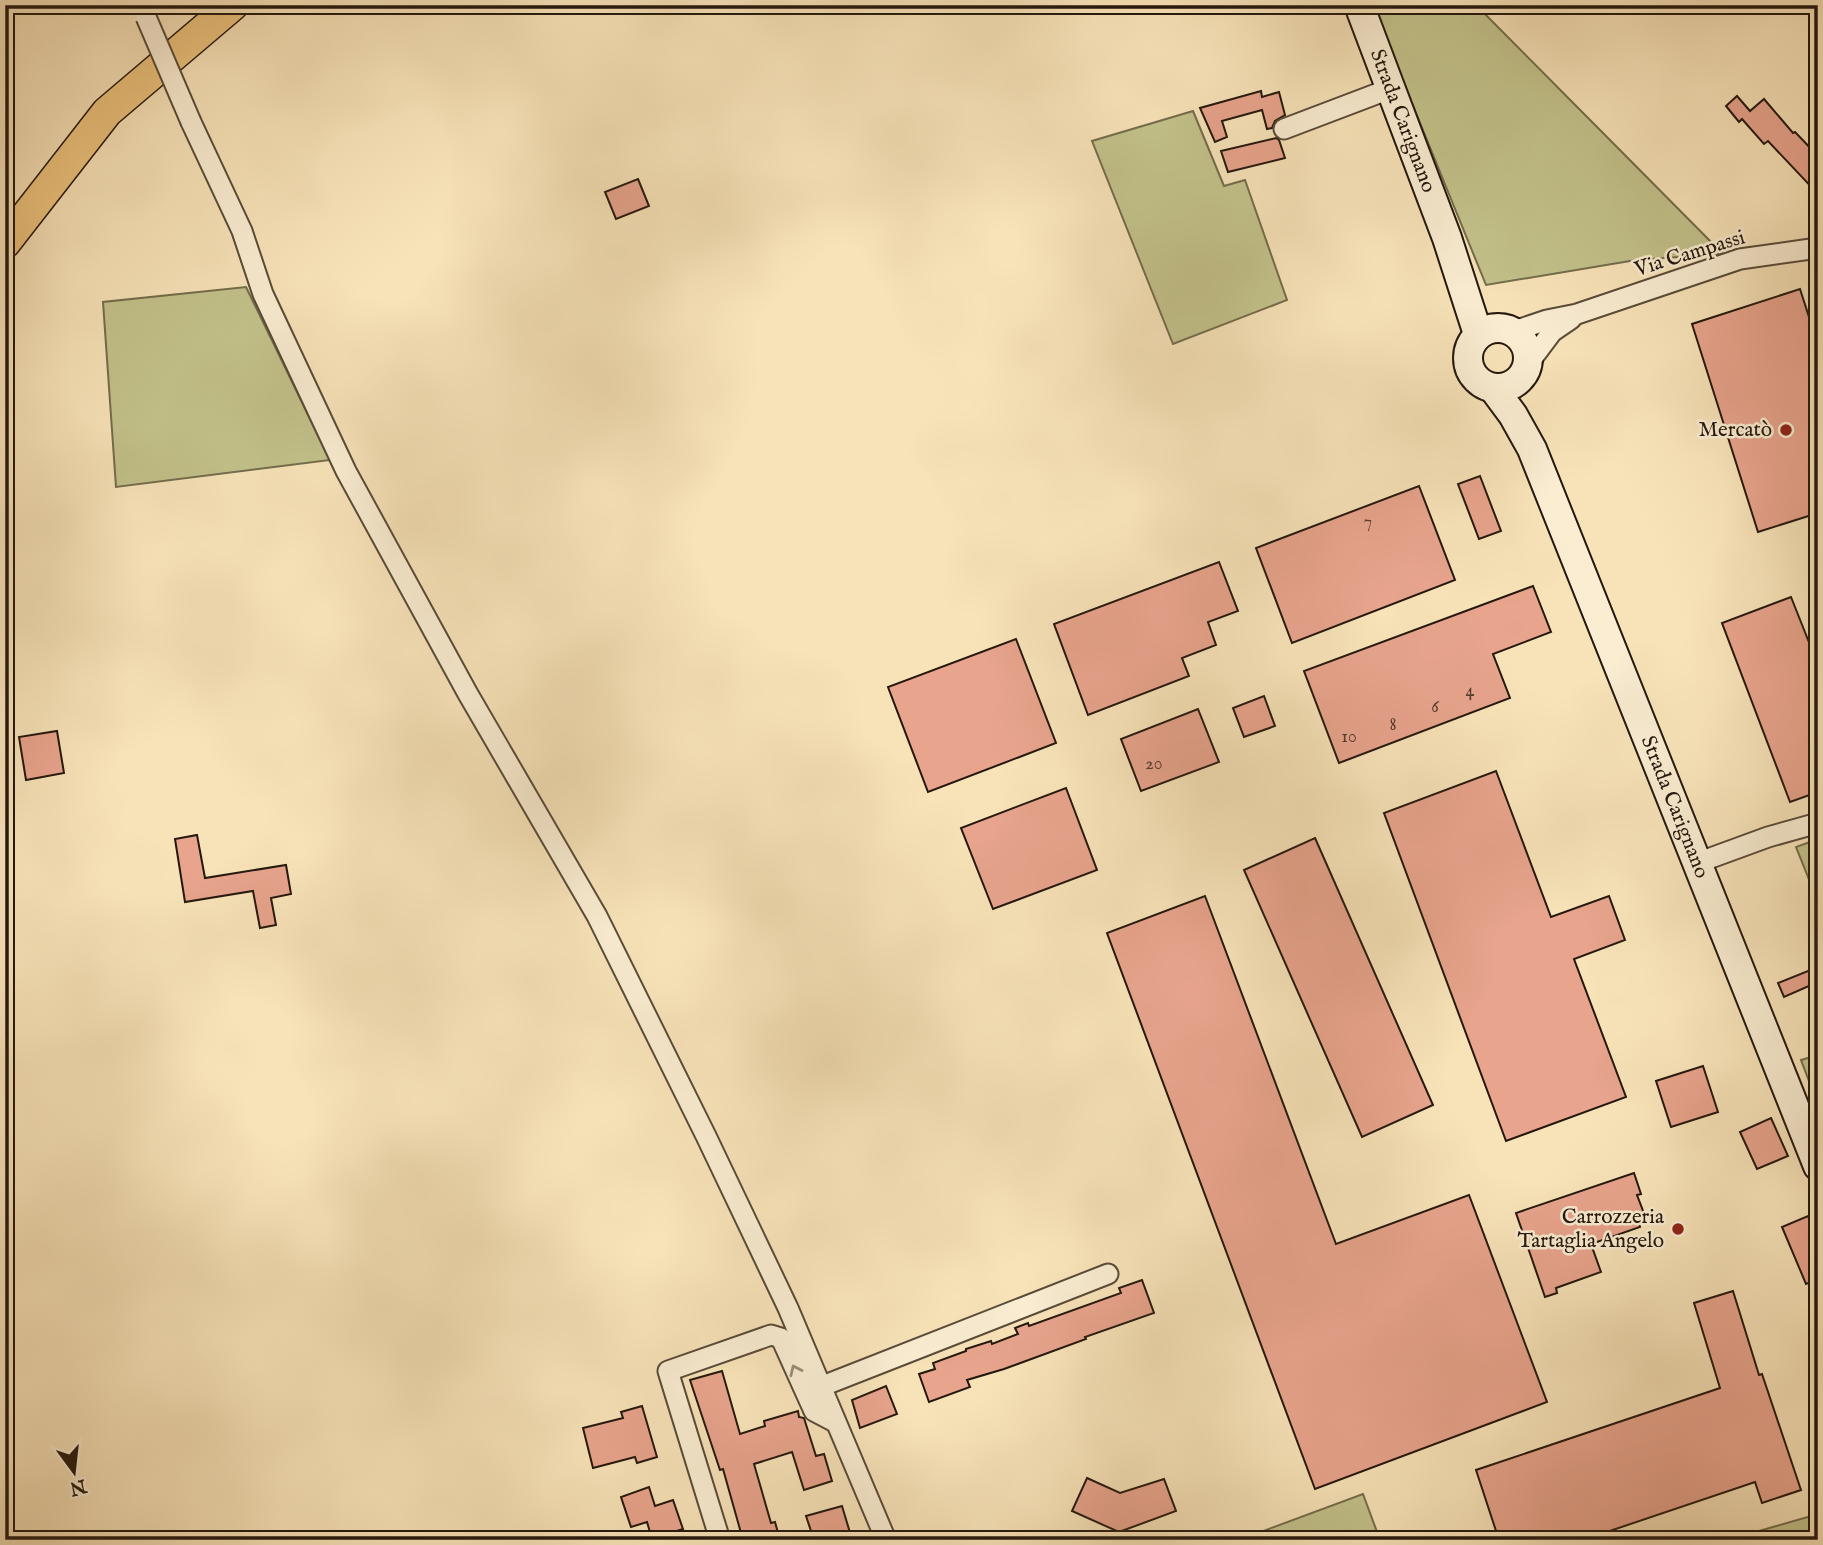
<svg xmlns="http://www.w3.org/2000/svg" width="1823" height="1545" font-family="'IM FELL English',serif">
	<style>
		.green { fill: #c3c28b; stroke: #746d4c; stroke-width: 2 }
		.building { fill: #e8a48d; stroke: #24180e; stroke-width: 2 }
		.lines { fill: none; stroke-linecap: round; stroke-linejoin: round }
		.street-casing { stroke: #594b39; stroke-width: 23 }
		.secondary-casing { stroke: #24180e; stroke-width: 32 }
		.primary-casing { stroke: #24180e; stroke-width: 33 }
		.street { stroke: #faedd2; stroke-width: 19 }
		.secondary { stroke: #faedd2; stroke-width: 28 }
		.primary { stroke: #ecc27c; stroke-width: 30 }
		.street-bridge-casing { stroke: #594b39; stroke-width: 23; stroke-linecap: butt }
		.street-bridge { stroke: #faedd2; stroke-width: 19 }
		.oneway { stroke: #9a8d7a }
		.poi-dot { fill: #8f2418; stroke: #faedd2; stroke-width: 2.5 }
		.labels { text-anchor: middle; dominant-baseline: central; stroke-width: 5; stroke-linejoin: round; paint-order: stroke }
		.number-label { font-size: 18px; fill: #553b2e }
		.street-label { font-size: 21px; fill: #24180e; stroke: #faedd2 }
		.poi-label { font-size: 21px; fill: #24180e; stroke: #faedd2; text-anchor: end }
	</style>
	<rect width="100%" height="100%" fill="#f8e3b9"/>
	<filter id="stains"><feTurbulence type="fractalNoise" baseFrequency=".00286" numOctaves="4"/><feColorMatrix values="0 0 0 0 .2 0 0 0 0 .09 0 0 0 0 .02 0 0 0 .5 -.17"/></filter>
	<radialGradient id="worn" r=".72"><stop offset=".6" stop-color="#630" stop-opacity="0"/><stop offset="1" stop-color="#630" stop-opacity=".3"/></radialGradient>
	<!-- green -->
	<g class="green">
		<polygon points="1372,5 1476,5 1723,254 1636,260 1486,285"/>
		<polygon points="1193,111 1224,186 1245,180 1287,300 1173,344 1092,141"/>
		<polygon points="246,287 330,460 116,487 103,302"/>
		<polygon points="1818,839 1818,902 1796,847"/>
		<polygon points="1818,1055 1818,1105 1801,1060"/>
		<polygon points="1363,1494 1380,1540 1239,1540"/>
		<polygon points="1818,1514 1818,1540 1753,1540 1752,1533"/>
	</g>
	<!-- building -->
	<g class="building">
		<polygon points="1261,91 1262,97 1279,92 1285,115 1275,121 1272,128 1267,129 1262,110 1222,121 1227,137 1215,142 1200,108"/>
		<polygon points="1737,96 1750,111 1764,99 1793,133 1795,132 1818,156 1818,194 1768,141 1764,144 1742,119 1739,122 1726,106"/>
		<polygon points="1276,138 1279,140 1285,158 1228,172 1221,151"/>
		<polygon points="638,179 649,206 616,219 605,192"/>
		<polygon points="1800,289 1818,345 1818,513 1758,532 1692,324"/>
		<polygon points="1480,476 1501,531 1479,539 1458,484"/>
		<polygon points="1419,486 1455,580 1292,643 1256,548"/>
		<polygon points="1219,562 1238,611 1208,622 1216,645 1182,658 1189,676 1088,715 1054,624"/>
		<polygon points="1533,586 1551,632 1493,654 1510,698 1339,763 1304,671"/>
		<polygon points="1791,597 1818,665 1818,792 1790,802 1722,623"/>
		<polygon points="1016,639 1056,743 928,792 888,687"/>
		<polygon points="1264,696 1275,726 1244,737 1233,708"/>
		<polygon points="1198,709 1219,762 1141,791 1121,739"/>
		<polygon points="57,731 64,773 26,780 19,737"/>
		<polygon points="1496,771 1551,917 1609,896 1625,940 1574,959 1626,1097 1506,1141 1384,813"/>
		<polygon points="1066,788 1097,870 993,909 961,828"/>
		<polygon points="197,835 205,878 286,865 291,894 271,898 276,925 260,928 253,891 185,902 175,839"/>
		<polygon points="1315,838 1433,1105 1362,1137 1244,870"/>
		<polygon points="1205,896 1336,1244 1469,1195 1547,1402 1315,1489 1107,933"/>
		<polygon points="1818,967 1818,982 1784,997 1778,983"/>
		<polygon points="1703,1066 1718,1112 1671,1127 1656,1081"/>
		<polygon points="1771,1118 1788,1156 1757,1169 1740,1132"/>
		<polygon points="1634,1173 1641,1194 1637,1195 1645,1216 1637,1219 1640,1227 1591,1244 1601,1272 1556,1288 1557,1293 1545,1297 1516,1213"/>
		<polygon points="1808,1216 1818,1240 1818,1279 1806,1284 1782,1227"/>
		<polygon points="1142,1280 1154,1313 1085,1337 1086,1339 1004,1369 967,1380 970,1387 929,1402 919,1374 935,1369 933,1363 966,1351 966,1349 991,1341 992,1344 1018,1334 1015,1328 1028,1323 1029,1326 1121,1293 1119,1288"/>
		<polygon points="1733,1291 1759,1375 1762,1374 1801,1490 1762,1503 1755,1482 1583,1540 1499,1540 1476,1470 1720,1388 1694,1303"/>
		<polygon points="722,1371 740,1434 765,1426 764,1421 798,1411 799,1417 804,1418 816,1456 824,1454 832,1481 804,1490 792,1452 754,1464 771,1523 775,1522 780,1540 743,1540 723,1469 720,1470 690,1380"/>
		<polygon points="886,1386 897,1414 860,1428 852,1400"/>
		<polygon points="642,1406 657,1457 637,1463 635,1457 593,1468 583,1428 623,1418 621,1412"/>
		<polygon points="1087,1478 1120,1493 1164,1479 1176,1511 1119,1532 1072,1511"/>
		<polygon points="649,1487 655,1506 673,1500 683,1529 652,1539 647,1522 631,1527 621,1497"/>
		<polygon points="842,1506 851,1536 839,1540 814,1540 806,1516"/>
	</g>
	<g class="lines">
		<!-- street casing -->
		<g class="street-casing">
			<g id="street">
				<polyline points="191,122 242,231 263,294 346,471 468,694 597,916 706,1136 788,1308 886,1540"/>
				<polyline points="1284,129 1392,88"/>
				<polyline points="1514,331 1547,320 1577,314 1740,259 1818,248"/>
				<polyline points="1528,364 1552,332 1571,319"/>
				<polyline points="1697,863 1768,837 1818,823"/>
				<polyline points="820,1387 1108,1274"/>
				<polyline points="720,1540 668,1371 771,1335 781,1338 814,1411 835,1422"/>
			</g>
		</g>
		<!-- secondary casing -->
		<g class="secondary-casing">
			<g id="secondary">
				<path id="s1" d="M1359,5L1447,238L1478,334"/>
				<circle cx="1498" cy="358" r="30"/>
				<path id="s2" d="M1493,388L1513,415L1532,449L1818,1166"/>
			</g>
		</g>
		<!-- primary casing -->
		<g class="primary-casing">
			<polyline id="primary" points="5,243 107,112 233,5"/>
		</g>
		<!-- street -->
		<use href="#street" class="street"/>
		<!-- secondary -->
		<use href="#secondary" class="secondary"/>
		<!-- primary -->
		<use href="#primary" class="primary"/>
		<!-- street-bridge casing -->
		<g class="street-bridge-casing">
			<polyline id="street-bridge" points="146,17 191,122"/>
		</g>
		<!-- street-bridge -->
		<use href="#street-bridge" class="street-bridge"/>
	</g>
	<!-- one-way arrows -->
	<defs><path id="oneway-chevron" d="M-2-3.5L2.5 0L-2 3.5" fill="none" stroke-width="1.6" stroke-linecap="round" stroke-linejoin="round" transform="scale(1.75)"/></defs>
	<use class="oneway" href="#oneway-chevron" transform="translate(795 1370) rotate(-115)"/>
	<!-- markers -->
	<g class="poi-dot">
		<circle cx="1786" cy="430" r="7"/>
		<circle cx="1678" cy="1229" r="7"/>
	</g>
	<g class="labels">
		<!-- number labels -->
		<g class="number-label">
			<text x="1368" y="522">7</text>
			<text x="1470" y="691">4</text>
			<text x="1435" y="707">6</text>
			<text x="1393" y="725">8</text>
			<text x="1349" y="737">10</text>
			<text x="1154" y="764">20</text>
		</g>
		<!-- street labels -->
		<g class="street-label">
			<text stroke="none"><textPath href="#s1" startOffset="124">Strada Carignano</textPath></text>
			<text transform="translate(1690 254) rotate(-17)">Via Campassi</text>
			<text stroke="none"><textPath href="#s2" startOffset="458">Strada Carignano</textPath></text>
		</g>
		<!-- poi labels -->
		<g class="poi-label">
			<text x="1772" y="430">Mercatò</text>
			<text x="1664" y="1217">Carrozzeria<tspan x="1664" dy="24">Tartaglia Angelo</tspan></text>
		</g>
	</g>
	<!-- margin -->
	<rect width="1823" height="1545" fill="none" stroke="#f8e3b9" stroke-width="28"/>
	<rect x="7" y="7" width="1809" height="1531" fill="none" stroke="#24180e" stroke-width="3.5"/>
	<rect x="14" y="14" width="1795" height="1517" fill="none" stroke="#24180e" stroke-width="2"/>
	<!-- north arrow -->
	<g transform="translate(74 1472) rotate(165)" stroke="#faedd2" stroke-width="5" paint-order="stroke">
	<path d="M0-5L12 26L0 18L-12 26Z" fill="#24180e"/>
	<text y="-10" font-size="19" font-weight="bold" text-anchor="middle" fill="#24180e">N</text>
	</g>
	<rect width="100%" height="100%" filter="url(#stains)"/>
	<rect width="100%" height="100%" fill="url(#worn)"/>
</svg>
